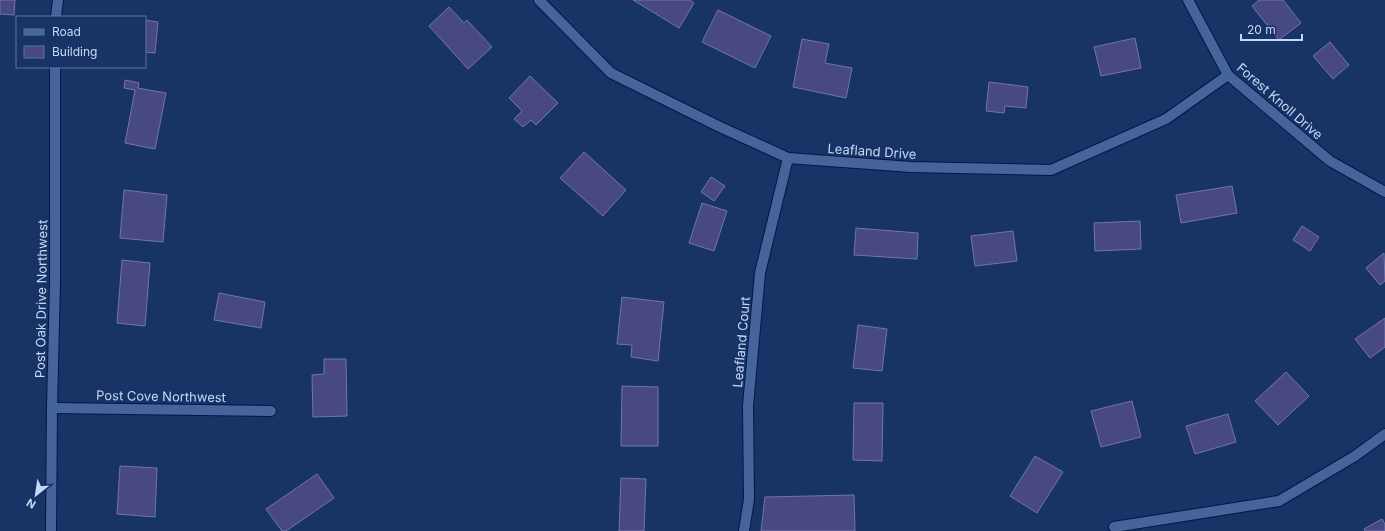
<svg xmlns="http://www.w3.org/2000/svg" width="1385" height="531" font-family="Inter,sans-serif">
	<style>
		.building { fill: #484882; stroke: #7274b2 }
		.lines { fill: none; stroke-linecap: round; stroke-linejoin: round }
		.street-casing { stroke: #021848; stroke-width: 12 }
		.street { stroke: #45649a; stroke-width: 10 }
		.labels { text-anchor: middle; dominant-baseline: central; stroke-width: 3.5; stroke-linejoin: round; paint-order: stroke }
		.street-label { font-size: 13px; fill: #c6d8f7; stroke: #183365 }
	</style>
	<rect width="100%" height="100%" fill="#183365"/>
	<!-- building -->
	<g class="building">
		<polygon points="0,0 15,0 14,15 0,14"/>
		<polygon points="633,0 690,0 694,3 679,28"/>
		<polygon points="1259,0 1283,0 1301,23 1279,40 1252,6"/>
		<polygon points="449,7 464,23 467,20 492,47 468,69 429,26"/>
		<polygon points="718,10 771,36 755,68 702,42"/>
		<polygon points="145,20 158,22 155,53 145,52"/>
		<polygon points="1135,38 1141,68 1101,76 1094,47"/>
		<polygon points="802,39 829,44 825,63 852,68 846,98 793,87"/>
		<polygon points="1330,42 1349,65 1333,79 1313,56"/>
		<polygon points="530,76 558,103 536,125 531,120 523,127 514,119 522,111 509,98"/>
		<polygon points="125,80 139,83 138,88 166,93 155,149 125,143 135,90 124,88"/>
		<polygon points="989,82 1028,87 1026,108 1005,106 1004,113 986,111"/>
		<polygon points="584,152 626,190 603,216 560,178"/>
		<polygon points="711,177 725,186 714,201 701,192"/>
		<polygon points="1232,186 1237,213 1181,223 1176,195"/>
		<polygon points="124,190 167,195 163,242 120,238"/>
		<polygon points="702,203 727,211 714,251 689,243"/>
		<polygon points="1140,221 1141,249 1095,251 1094,223"/>
		<polygon points="1302,226 1319,237 1310,251 1293,240"/>
		<polygon points="856,228 918,233 917,259 854,255"/>
		<polygon points="1013,231 1017,261 975,266 971,236"/>
		<polygon points="1384,253 1385,281 1380,285 1366,268"/>
		<polygon points="122,260 150,263 145,326 117,323"/>
		<polygon points="219,293 265,302 261,328 214,320"/>
		<polygon points="622,297 664,302 658,361 631,357 632,345 617,344"/>
		<polygon points="1385,318 1385,347 1370,358 1355,339"/>
		<polygon points="858,325 887,329 882,371 853,368"/>
		<polygon points="324,359 346,359 347,416 313,417 312,375 324,374"/>
		<polygon points="1286,372 1309,396 1278,425 1255,401"/>
		<polygon points="622,386 658,387 658,446 621,446"/>
		<polygon points="1132,401 1141,437 1101,447 1091,411"/>
		<polygon points="854,403 883,403 882,461 853,460"/>
		<polygon points="1228,414 1236,442 1195,454 1186,426"/>
		<polygon points="1035,456 1063,472 1037,513 1010,496"/>
		<polygon points="120,466 157,468 155,517 117,514"/>
		<polygon points="317,474 334,498 286,531 282,531 266,509"/>
		<polygon points="621,478 646,479 644,531 619,531"/>
		<polygon points="854,495 855,531 761,531 765,497"/>
		<polygon points="1382,519 1385,524 1385,531 1365,531 1364,529"/>
	</g>
	<g class="lines">
		<!-- street casing -->
		<g class="street-casing">
			<g id="street">
				<polyline points="539,0 611,73 718,126 788,158 911,167 1051,170 1166,119 1228,75"/>
				<polyline points="1188,0 1228,75 1330,161 1385,192"/>
				<polyline points="56,17 58,0"/>
				<polyline points="52,408 271,411"/>
				<polyline points="1114,527 1279,501 1355,456 1385,434"/>
				<polyline points="51,531 52,408 55,282 55,67"/>
				<polyline points="744,531 749,499 748,406 760,273 788,158"/>
			</g>
		</g>
		<!-- street -->
		<use href="#street" class="street"/>
	</g>
	<g class="labels">
		<!-- street labels -->
		<g class="street-label">
			<text transform="translate(1280 101) rotate(41)">Forest Knoll Drive</text>
			<text transform="translate(872 151) rotate(4)">Leafland Drive</text>
			<text transform="translate(41 299) rotate(-89)">Post Oak Drive Northwest</text>
			<text transform="translate(741 342) rotate(-85)">Leafland Court</text>
			<text transform="translate(161 396) rotate(1)">Post Cove Northwest</text>
		</g>
	</g>
	<!-- legend -->
	<rect x="16" y="16" width="130" height="52" fill="#183365" stroke="#5e759f"/>
	<rect x="24" y="29" width="20" height="6" fill="#45649a" stroke="#5e759f"/>
	<text x="52" y="36" font-size="12" fill="#c6d8f7">Road</text>
	<rect x="24" y="46" width="20" height="12" fill="#484882" stroke="#5e759f"/>
	<text x="52" y="56" font-size="12" fill="#c6d8f7">Building</text>
	<!-- north arrow -->
	<g transform="translate(36 495) rotate(210)" stroke="#183365" stroke-width="3" paint-order="stroke">
	<path d="M0-3L7 15L0 10L-7 15Z" fill="#c6d8f7"/>
	<text y="-6" font-size="11" font-weight="bold" text-anchor="middle" fill="#c6d8f7">N</text>
	</g>
	<!-- scale -->
	<path d="M1241 34v6h61v-6" fill="none" stroke="#c6d8f7" stroke-width="2"/>
	<text x="1247" y="34" font-size="12" fill="#c6d8f7" stroke="#183365" stroke-width="3" paint-order="stroke">20 m</text>
</svg>
